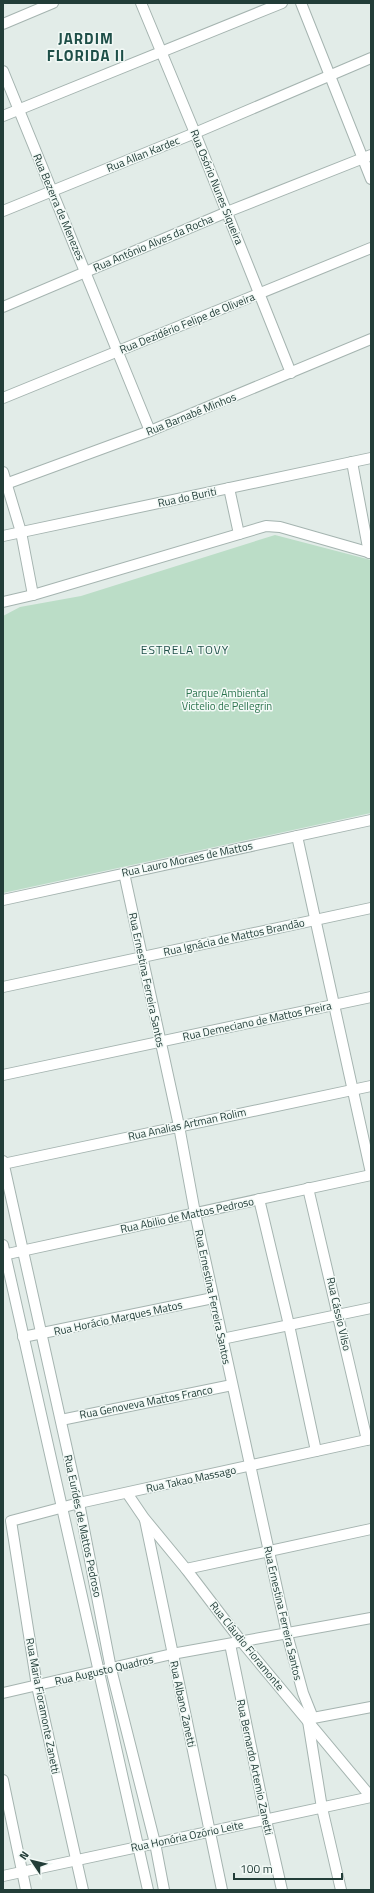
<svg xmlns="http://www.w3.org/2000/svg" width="374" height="1893" font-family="'Titillium Web',sans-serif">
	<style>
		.green { fill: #bbddc7 }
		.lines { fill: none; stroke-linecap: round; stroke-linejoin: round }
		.minor-casing { stroke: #a5b4b0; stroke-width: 12 }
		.minor { stroke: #fff; stroke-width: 10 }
		.labels { text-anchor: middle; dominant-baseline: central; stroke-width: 3; stroke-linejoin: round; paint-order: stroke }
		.street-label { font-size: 11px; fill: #223d38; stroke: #f2f9f6 }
		.park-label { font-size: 11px; fill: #2c744e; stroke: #f2f9f6 }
		.neighbourhood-label { font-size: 12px; letter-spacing: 1px; fill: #1e4f48; stroke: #f2f9f6 }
		.district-label { font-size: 15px; font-weight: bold; letter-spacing: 1px; fill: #1e4f48; stroke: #f2f9f6 }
	</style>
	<rect width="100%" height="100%" fill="#e2ece8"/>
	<!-- green -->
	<polygon class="green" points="275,535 371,560 371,813 3,893 3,616 20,607 81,596"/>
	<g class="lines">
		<!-- minor casing -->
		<g class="minor-casing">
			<g id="minor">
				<polyline points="141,3 195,133 291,373"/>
				<polyline points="301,3 371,179"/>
				<polyline points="3,24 53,3"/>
				<polyline points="3,71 150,431"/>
				<polyline points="3,116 282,3"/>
				<polyline points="3,211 195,133 371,58"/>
				<polyline points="3,307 227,212 371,155"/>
				<polyline points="3,398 371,248"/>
				<polyline points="352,462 369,553"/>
				<polyline points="3,472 21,532 33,595"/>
				<polyline points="3,485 150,431 371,339"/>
				<polyline points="229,488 239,534"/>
				<polyline points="3,536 371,458"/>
				<polyline points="3,602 33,595 266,526 280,527 371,553"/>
				<polyline points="297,836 371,1173"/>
				<polyline points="124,873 179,1126 195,1213 287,1634 303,1693 313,1718"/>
				<polyline points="3,900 371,820"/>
				<polyline points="3,987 371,908"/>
				<polyline points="3,1075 371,997"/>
				<polyline points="3,1161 79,1503 111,1669 155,1843 164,1890"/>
				<polyline points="3,1164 371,1086"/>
				<polyline points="308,1188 367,1440"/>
				<polyline points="259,1199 289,1325 316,1451"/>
				<polyline points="3,1245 148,1890"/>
				<polyline points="3,1255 371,1175"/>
				<polyline points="23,1337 213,1298"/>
				<polyline points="222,1339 371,1308"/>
				<polyline points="61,1420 232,1385"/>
				<polyline points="127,1493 144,1518 186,1569 241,1641 371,1797"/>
				<polyline points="145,1520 222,1890"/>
				<polyline points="186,1569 371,1529"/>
				<polyline points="230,1644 266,1820 282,1890"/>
				<polyline points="3,1693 172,1654 371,1618"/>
				<polyline points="3,1780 26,1890"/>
				<polyline points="3,1876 371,1797"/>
				<polyline points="83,1890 37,1686 11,1521 79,1503 371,1439"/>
				<polyline points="341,1890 322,1808 308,1721 313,1718 371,1707"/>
			</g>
		</g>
		<!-- minor -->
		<use href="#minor" class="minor"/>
	</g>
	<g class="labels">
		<!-- street labels -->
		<g class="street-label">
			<text transform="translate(143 154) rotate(-22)">Rua Allan Kardec</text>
			<text transform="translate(217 187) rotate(68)">Rua Osório Nunes Siqueira</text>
			<text transform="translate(59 207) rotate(67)">Rua Bezerra de Menezes</text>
			<text transform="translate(153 243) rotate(-23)">Rua Antônio Alves da Rocha</text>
			<text transform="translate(187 323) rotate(-22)">Rua Dezidério Felipe de Oliveira</text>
			<text transform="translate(191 414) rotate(-22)">Rua Barnabé Minhos</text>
			<text transform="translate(187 497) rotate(-12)">Rua do Buriti</text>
			<text transform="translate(187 859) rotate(-12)">Rua Lauro Moraes de Mattos</text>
			<text transform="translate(234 937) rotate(-12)">Rua Ignácia de Mattos Brandão</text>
			<text transform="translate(147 980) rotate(78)">Rua Ernestina Ferreira Santos</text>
			<text transform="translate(257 1021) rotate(-12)">Rua Demeciano de Mattos Preira</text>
			<text transform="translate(187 1124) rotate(-12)">Rua Analias Artman Rolim</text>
			<text transform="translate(187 1215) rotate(-12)">Rua Abilio de Mattos Pedroso</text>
			<text transform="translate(213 1297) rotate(78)">Rua Ernestina Ferreira Santos</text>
			<text transform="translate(339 1314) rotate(77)">Rua Cássio Vilso</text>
			<text transform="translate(118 1318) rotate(-12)">Rua Horácio Marques Matos</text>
			<text transform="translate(146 1402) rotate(-11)">Rua Genoveva Mattos Franco</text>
			<text transform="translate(191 1479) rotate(-12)">Rua Takao Massago</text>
			<text transform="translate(83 1526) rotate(78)">Rua Eurídes de Mattos Pedroso</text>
			<text transform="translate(283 1613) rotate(77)">Rua Ernestina Ferreira Santos</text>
			<text transform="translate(247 1646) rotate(51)">Rua Cláudio Fioramonte</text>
			<text transform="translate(104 1670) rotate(-13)">Rua Augusto Quadros</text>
			<text transform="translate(183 1704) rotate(78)">Rua Albano Zanetti</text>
			<text transform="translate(43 1706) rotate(79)">Rua Maria Fioramonte Zanetti</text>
			<text transform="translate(255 1767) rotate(78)">Rua Bernardo Artemio Zanetti</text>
			<text transform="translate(187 1836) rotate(-12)">Rua Honória Ozório Leite</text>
		</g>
		<!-- park labels -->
		<g class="park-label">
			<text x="227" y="693">Parque Ambiental<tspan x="227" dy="13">Victelio de Pellegrin</tspan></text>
		</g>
		<!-- neighbourhood labels -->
		<g class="neighbourhood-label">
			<text x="185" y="649">ESTRELA TOVY</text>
		</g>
		<!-- district labels -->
		<g class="district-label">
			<text x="86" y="38">JARDIM<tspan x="86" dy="17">FLORIDA II</tspan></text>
		</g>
	</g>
	<!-- border -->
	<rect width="374" height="1893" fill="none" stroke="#223d38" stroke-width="8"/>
	<!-- north arrow -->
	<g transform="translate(32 1861) rotate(305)" stroke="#f2f9f6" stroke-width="3" paint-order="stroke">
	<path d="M0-3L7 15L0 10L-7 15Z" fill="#223d38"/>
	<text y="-6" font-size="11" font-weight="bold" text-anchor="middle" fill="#223d38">N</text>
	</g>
	<!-- scale -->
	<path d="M234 1873v6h108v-6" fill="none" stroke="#223d38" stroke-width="2"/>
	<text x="240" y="1873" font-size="12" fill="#223d38" stroke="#f2f9f6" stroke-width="3" paint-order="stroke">100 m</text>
</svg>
